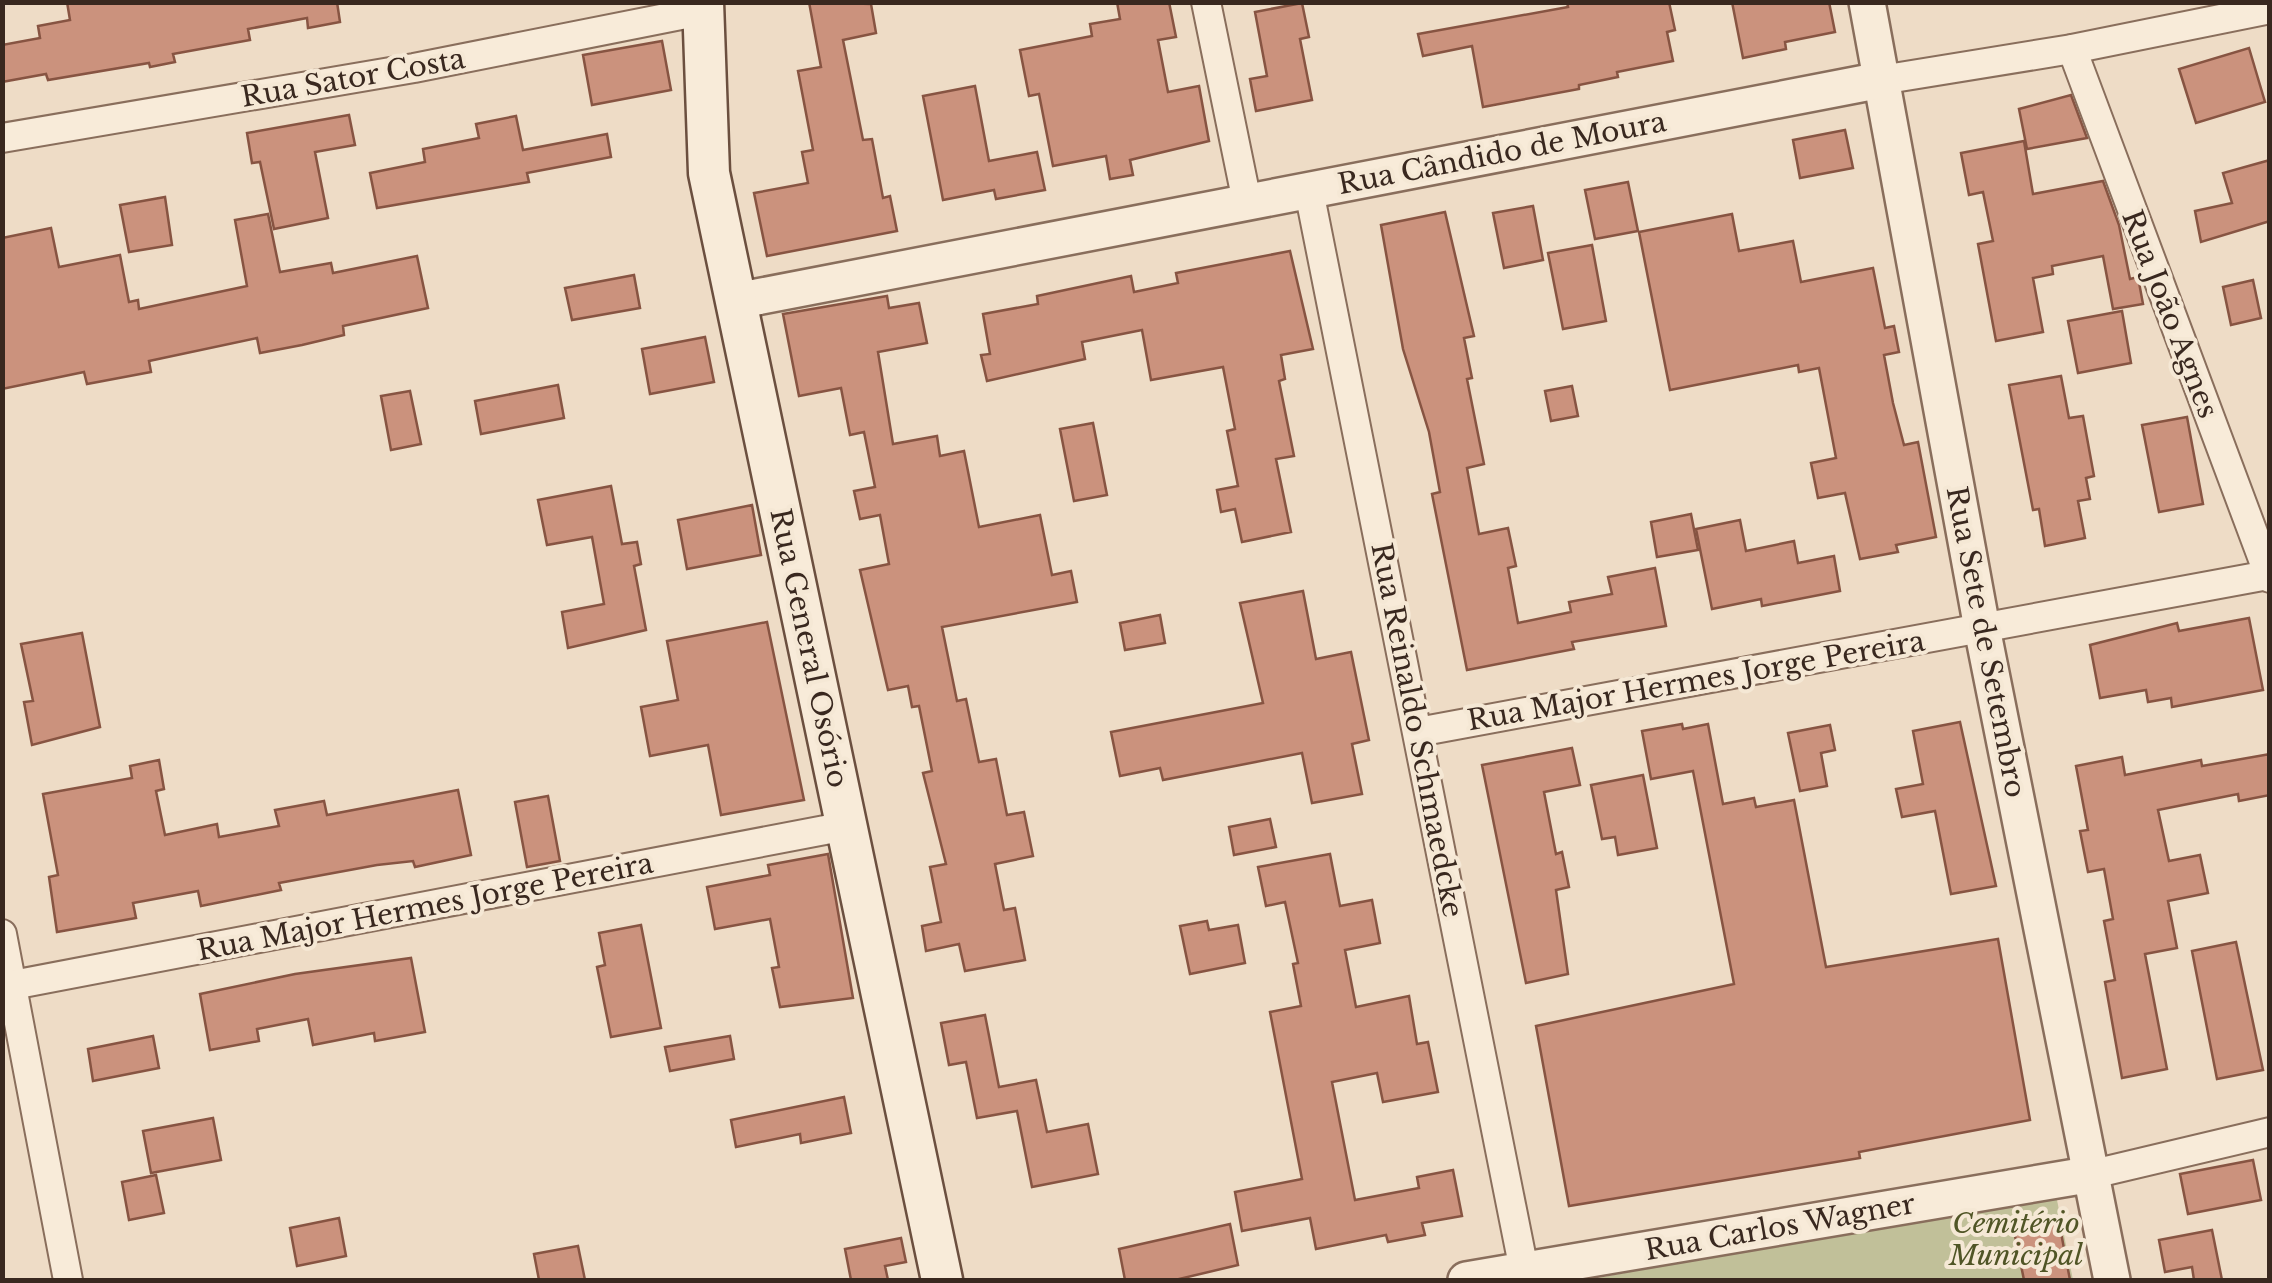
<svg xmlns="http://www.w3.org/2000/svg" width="2272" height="1283" font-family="'Libre Baskerville',serif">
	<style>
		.cemetery { fill: #c1c099 }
		.building { fill: #cb927d; stroke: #875442; stroke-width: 2.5 }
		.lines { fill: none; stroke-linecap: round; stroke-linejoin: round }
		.minor-casing { stroke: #896e5c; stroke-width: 32 }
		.tertiary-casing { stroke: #896e5c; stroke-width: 40 }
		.secondary-casing { stroke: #6b4f3f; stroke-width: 45 }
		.minor { stroke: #f8ebd9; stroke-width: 28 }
		.tertiary { stroke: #f8ebd9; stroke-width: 35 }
		.secondary { stroke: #f8ebd9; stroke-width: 40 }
		.labels { text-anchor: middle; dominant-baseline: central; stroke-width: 8; stroke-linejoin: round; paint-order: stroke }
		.street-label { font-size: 28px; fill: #39281f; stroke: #f5e8d5 }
		.park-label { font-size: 28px; font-style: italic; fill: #505526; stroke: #f5e8d5 }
	</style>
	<rect width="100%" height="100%" fill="#eedcc6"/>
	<!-- cemetery -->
	<polygon class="cemetery" points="2055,1190 2073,1280 1588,1280"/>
	<!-- building -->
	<g class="building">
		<polygon points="67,2 337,2 340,22 308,28 307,18 248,29 250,40 173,54 175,62 150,67 149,63 48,80 46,74 2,82 2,45 40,38 38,26 70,20"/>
		<polygon points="809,2 871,4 876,33 843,40 863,140 872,139 883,198 890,196 897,231 767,256 754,193 808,183 802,152 813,150 798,71 821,67"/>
		<polygon points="1117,2 1169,2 1176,37 1158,40 1168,92 1199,86 1209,141 1130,160 1133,175 1110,179 1106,156 1053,166 1039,94 1029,96 1020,50 1092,36 1090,24 1120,19"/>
		<polygon points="1567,2 1669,2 1675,30 1667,32 1673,61 1617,72 1618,77 1579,85 1579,89 1483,107 1472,46 1423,56 1418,34 1568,7"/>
		<polygon points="1732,2 1829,2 1835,32 1785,42 1786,49 1743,58"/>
		<polygon points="1302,3 1309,37 1300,39 1312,100 1256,111 1250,79 1267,76 1255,12"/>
		<polygon points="662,41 671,90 592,105 583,55"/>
		<polygon points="2249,48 2265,102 2196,123 2179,69"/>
		<polygon points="975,86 989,161 1037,152 1045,190 996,199 994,190 943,200 923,96"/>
		<polygon points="2071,95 2087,138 2027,149 2019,109"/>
		<polygon points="349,115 355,145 315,152 328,218 274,229 260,162 252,163 247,133"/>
		<polygon points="516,116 523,150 607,134 611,157 527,173 529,182 377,208 370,173 425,162 423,149 479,138 476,124"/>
		<polygon points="1845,130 1853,168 1800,178 1793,140"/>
		<polygon points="2024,141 2033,194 2103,181 2119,225 2130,279 2138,277 2143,304 2113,309 2103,256 2052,266 2053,274 2033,278 2043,332 1996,341 1978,244 1993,241 1983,192 1969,195 1961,153"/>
		<polygon points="2270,160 2270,221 2201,242 2195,211 2232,203 2223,173"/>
		<polygon points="1628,182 1638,231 1595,239 1585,190"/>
		<polygon points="165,197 172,245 129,252 120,205"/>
		<polygon points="1533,206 1543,260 1504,268 1493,213"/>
		<polygon points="1445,212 1474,336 1464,338 1472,378 1467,379 1484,464 1467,468 1479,534 1508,528 1516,566 1508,568 1518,623 1571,612 1569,602 1612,594 1608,577 1655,568 1666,626 1572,642 1574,649 1467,670 1432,494 1440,492 1429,432 1403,349 1381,225"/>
		<polygon points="268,214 280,272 331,263 333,273 417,256 428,308 343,326 344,335 302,345 260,353 257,338 149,361 151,372 87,384 84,372 2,389 2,238 51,228 59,267 120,255 129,302 138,300 139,309 247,286 235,220"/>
		<polygon points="1732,214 1739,251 1793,241 1801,282 1873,268 1885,328 1894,326 1899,352 1884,355 1893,403 1904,445 1918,442 1936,537 1896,545 1898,552 1860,559 1845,493 1818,498 1811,463 1836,458 1819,368 1799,372 1798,365 1670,390 1639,232"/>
		<polygon points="1592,245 1606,321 1563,329 1548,253"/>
		<polygon points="1290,251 1313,349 1281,355 1285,379 1279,381 1294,456 1276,459 1291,532 1242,542 1235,509 1221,512 1217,490 1238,486 1227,431 1235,429 1223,367 1151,380 1142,330 1082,342 1085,359 987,381 981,355 990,354 983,314 1038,304 1037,296 1131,276 1134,292 1178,283 1176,273"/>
		<polygon points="634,275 640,308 572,320 565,288"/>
		<polygon points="2253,280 2261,318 2231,325 2223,287"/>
		<polygon points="887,296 889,308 919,303 927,343 878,352 893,444 937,436 940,456 964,451 979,527 1040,515 1052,575 1071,571 1077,602 942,627 957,701 966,699 979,762 996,759 1007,815 1024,812 1033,856 995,864 1004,910 1015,908 1025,960 965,971 959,944 926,951 922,926 941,922 930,867 946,864 923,773 932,771 919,706 912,707 908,686 888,690 860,570 889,564 880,515 860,519 854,491 875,487 864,432 850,435 841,388 799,396 783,314"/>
		<polygon points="2122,311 2131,363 2078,373 2068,321"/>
		<polygon points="705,337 714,382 650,394 642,349"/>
		<polygon points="2061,376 2069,418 2083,416 2094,476 2086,478 2090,499 2078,501 2085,538 2045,546 2039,509 2033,510 2009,385"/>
		<polygon points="558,385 564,418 481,434 475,401"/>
		<polygon points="1572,386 1578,416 1551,421 1545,391"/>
		<polygon points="410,391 421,444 391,450 381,396"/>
		<polygon points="2187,417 2203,504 2159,512 2142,425"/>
		<polygon points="1093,423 1107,495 1074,501 1060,429"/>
		<polygon points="611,486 622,544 637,542 641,564 634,566 646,630 568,648 562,612 604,604 592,537 547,545 538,500"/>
		<polygon points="752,505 761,555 687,569 678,520"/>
		<polygon points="1691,514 1698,550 1657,557 1651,522"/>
		<polygon points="1740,520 1746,551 1794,541 1798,563 1834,556 1840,591 1762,606 1761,599 1712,609 1696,529"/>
		<polygon points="1303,591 1316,659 1351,652 1369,740 1352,744 1362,794 1312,803 1302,753 1163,780 1160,768 1120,776 1111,732 1263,703 1240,603"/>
		<polygon points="1160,615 1165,643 1125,650 1120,623"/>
		<polygon points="2249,618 2263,690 2172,707 2171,698 2148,702 2146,690 2100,698 2090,645 2177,623 2179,631"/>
		<polygon points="767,622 804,800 721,815 708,745 650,756 641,707 678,700 667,641"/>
		<polygon points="82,633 100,727 32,745 24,702 33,701 21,644"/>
		<polygon points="1960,722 1996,886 1951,894 1935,811 1902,817 1896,789 1923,784 1913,731"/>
		<polygon points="1682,724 1683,729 1708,724 1723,804 1754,798 1756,807 1794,800 1826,967 1998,939 2030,1120 1859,1152 1860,1158 1569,1206 1536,1026 1734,984 1693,771 1651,779 1642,731"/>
		<polygon points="1830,725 1835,750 1821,753 1827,786 1800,791 1788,733"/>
		<polygon points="1572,748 1580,785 1544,792 1556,854 1562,852 1569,887 1556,890 1568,974 1526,983 1482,765"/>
		<polygon points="2270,754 2270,795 2239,801 2238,794 2158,810 2169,861 2200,855 2208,893 2168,901 2177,948 2145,954 2167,1069 2122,1078 2105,982 2115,980 2104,921 2113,919 2104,869 2088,872 2080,831 2088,830 2076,766 2122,757 2125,775 2201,760 2202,766"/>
		<polygon points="159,760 164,789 156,791 165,835 217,824 219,837 279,826 275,810 324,801 327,815 458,790 471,855 415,867 413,861 377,865 279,883 281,890 201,906 198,891 133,903 136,918 57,932 49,877 58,875 43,794 132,778 130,766"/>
		<polygon points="1643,775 1657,848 1618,855 1615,837 1602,839 1591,785"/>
		<polygon points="548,796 560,861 527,867 515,802"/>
		<polygon points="1270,819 1276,847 1234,855 1229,827"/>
		<polygon points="828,854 853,998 780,1007 772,968 779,967 770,919 715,929 707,887 770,875 768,865"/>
		<polygon points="1330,854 1340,906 1372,900 1380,943 1345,950 1356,1007 1409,996 1417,1044 1428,1042 1438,1092 1383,1102 1377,1073 1332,1082 1355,1200 1419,1188 1417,1177 1453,1170 1462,1216 1422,1223 1425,1235 1388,1242 1386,1235 1316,1249 1310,1218 1242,1231 1235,1192 1302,1179 1270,1012 1301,1006 1293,964 1298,963 1285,902 1266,906 1258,867"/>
		<polygon points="1207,921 1209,930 1238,925 1245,963 1190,974 1180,926"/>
		<polygon points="641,925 661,1028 611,1037 597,967 605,965 599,933"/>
		<polygon points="2236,942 2263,1070 2217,1079 2192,951"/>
		<polygon points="411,958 425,1032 375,1041 374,1033 313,1045 308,1019 257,1029 259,1041 210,1050 200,994 295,974"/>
		<polygon points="985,1015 999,1087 1036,1080 1047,1132 1088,1124 1098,1174 1032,1187 1017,1111 977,1118 966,1062 949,1065 941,1023"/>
		<polygon points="153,1036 159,1068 93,1081 88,1049"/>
		<polygon points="730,1036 734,1059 670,1071 665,1047"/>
		<polygon points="844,1097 851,1133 801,1143 800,1134 736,1147 731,1120"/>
		<polygon points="213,1118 221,1160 151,1173 143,1131"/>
		<polygon points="2253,1160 2261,1200 2188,1214 2180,1174"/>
		<polygon points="156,1175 164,1213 129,1220 122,1182"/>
		<polygon points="339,1218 346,1256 297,1266 290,1228"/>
		<polygon points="2059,1222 2070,1280 2024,1280 2014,1231"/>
		<polygon points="1230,1224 1238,1265 1175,1280 1125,1280 1119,1249"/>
		<polygon points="2212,1230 2222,1280 2194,1280 2192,1267 2165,1272 2159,1240"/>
		<polygon points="901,1238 906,1262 885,1266 888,1280 851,1280 845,1249"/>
		<polygon points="578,1246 585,1280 539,1280 534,1254"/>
	</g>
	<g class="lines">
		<!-- minor casing -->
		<g class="minor-casing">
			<g id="minor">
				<polyline points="1206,2 1247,202"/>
				<polyline points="2072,49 2270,578"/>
				<polyline points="1881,80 2072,49 2270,9"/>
				<polyline points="2,138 414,68 701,11"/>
				<polyline points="1309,191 1524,1270"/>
				<polyline points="1418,732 2268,575"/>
				<polyline points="2,934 68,1280"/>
				<polyline points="2,987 846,826"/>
				<polyline points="2093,1174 2270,1132"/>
			</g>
		</g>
		<!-- tertiary casing -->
		<g class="tertiary-casing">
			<g id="tertiary">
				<polyline points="1867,2 1982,628 2112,1280"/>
				<polyline points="736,301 1881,80"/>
				<polyline points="1466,1280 2093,1174"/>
			</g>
		</g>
		<!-- secondary casing -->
		<g class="secondary-casing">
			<polyline id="secondary" points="703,2 709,173 942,1280"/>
		</g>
		<!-- minor -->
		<use href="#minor" class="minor"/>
		<!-- tertiary -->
		<use href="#tertiary" class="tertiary"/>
		<!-- secondary -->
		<use href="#secondary" class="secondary"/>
	</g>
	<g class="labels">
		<!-- street labels -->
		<g class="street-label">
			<text transform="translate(353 78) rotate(-10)">Rua Sator Costa</text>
			<text transform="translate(1502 153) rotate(-11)">Rua Cândido de Moura</text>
			<text transform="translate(2170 314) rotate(69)">Rua João Agnes</text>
			<text transform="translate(1986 642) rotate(79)">Rua Sete de Setembro</text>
			<text transform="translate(809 648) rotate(78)">Rua General Osório</text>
			<text transform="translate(1696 681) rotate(-10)">Rua Major Hermes Jorge Pereira</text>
			<text transform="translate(1417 730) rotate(79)">Rua Reinaldo Schmaedcke</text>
			<text transform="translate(425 907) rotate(-11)">Rua Major Hermes Jorge Pereira</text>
			<text transform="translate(1780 1227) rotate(-10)">Rua Carlos Wagner</text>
		</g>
		<!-- park labels -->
		<g class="park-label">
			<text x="2016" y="1223">Cemitério<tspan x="2016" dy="32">Municipal</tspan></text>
		</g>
	</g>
	<!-- border -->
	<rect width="2272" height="1283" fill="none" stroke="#39281f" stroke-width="10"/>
</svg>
